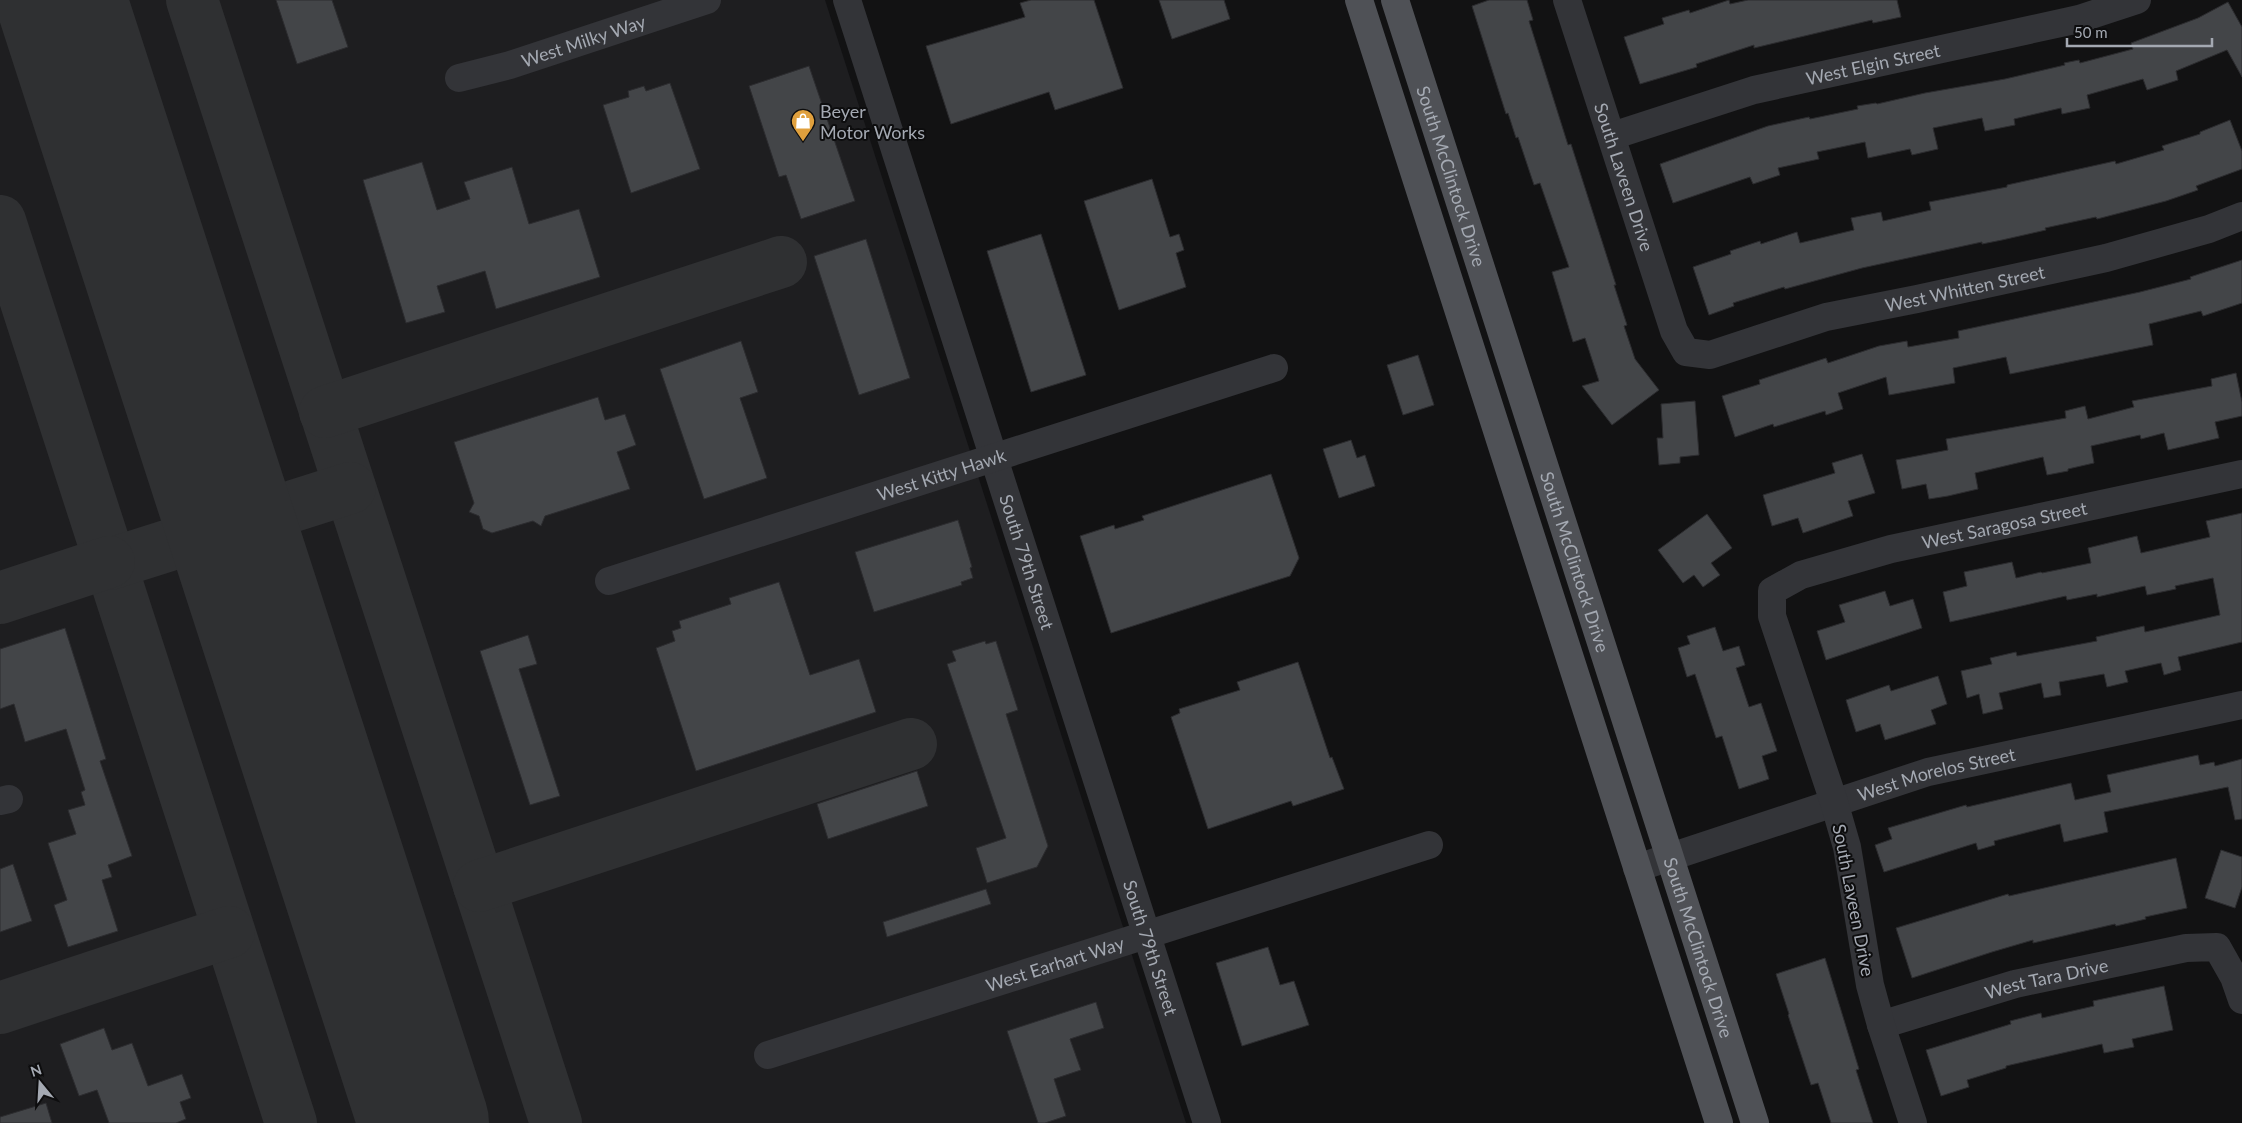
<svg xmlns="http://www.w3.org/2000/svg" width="2242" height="1123" font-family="Lato,sans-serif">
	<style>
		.built { fill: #1e1e20 }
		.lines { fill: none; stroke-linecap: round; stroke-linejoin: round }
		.taxiway { stroke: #2f3032; stroke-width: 52 }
		.runway { stroke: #2f3032; stroke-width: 130 }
		.building { fill: #434548; stroke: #2c2c2f }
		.minor { stroke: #333438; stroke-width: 28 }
		.major { stroke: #4f5156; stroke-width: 28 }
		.labels { text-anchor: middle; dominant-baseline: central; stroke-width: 4; stroke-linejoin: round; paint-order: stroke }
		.street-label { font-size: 18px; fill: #a4a9b2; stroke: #0d0d0e }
		.poi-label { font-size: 18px; fill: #a4a9b2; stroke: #0d0d0e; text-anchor: start }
	</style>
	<rect width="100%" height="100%" fill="#121213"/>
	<!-- built -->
	<polygon class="built" points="0,0 825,0 1186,1123 0,1123"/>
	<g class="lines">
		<!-- taxiway -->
		<g class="taxiway">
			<polyline points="192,0 556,1123"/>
			<polyline points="0,221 291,1123"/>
			<polyline points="325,412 781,262"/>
			<polyline points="110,564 350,488"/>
			<polyline points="0,598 109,562"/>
			<polyline points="479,886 911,744"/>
			<polyline points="0,1008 229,932"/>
		</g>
		<!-- runway -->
		<polyline class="runway" points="61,0 424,1123"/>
	</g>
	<!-- building -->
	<g class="building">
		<polygon points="276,0 332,0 348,47 297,64"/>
		<polygon points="1031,0 1094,0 1123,88 1055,110 1049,92 951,124 926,46 1025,17 1020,3"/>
		<polygon points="1159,0 1224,0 1230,19 1172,39"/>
		<polygon points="1489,0 1527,0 1533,20 1529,21 1568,145 1571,144 1616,285 1614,285 1627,325 1624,326 1635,359 1659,390 1612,425 1582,386 1599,381 1585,338 1573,342 1552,272 1569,267 1540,183 1534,185 1518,137 1516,138 1508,113 1506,114 1472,6"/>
		<polygon points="1729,0 1730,4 1748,0 1897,0 1901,17 1873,23 1872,20 1754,48 1754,45 1696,64 1697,67 1640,84 1624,37 1664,24 1662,18 1689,10 1690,13"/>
		<polygon points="2228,2 2242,27 2242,77 2227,50 2176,71 2178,80 2147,90 2143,79 2087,95 2090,108 2062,114 2061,108 2014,119 2015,125 1985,131 1982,118 1933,128 1938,149 1912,155 1910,149 1868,158 1865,142 1817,152 1819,159 1778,168 1780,175 1753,184 1750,177 1673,203 1660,164 1768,126 1809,117 1810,119 1858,109 1857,106 1876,103 1877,104 1925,93 2005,79 2065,65 2064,63 2079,60 2080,63 2133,49 2131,43 2198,18"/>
		<polygon points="809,66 855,201 801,219 786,175 779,177 749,86"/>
		<polygon points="670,83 700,169 631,193 603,105 629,97 628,91 644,86 646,91"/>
		<polygon points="2230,120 2242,151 2242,169 2196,186 2198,190 2166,201 2097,219 2096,217 2045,228 2046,230 2002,240 1982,244 1982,242 1862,268 1785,289 1784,287 1733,303 1734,306 1709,315 1693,267 1731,254 1730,251 1760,241 1761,244 1797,232 1800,243 1854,230 1851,218 1881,212 1883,221 1931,210 1929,202 2007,187 2007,185 2115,161 2116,164 2164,150 2162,146 2200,134 2200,132"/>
		<polygon points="422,162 437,210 470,199 464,182 512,167 529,224 579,209 600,277 496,309 485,271 437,286 445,312 406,323 363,180"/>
		<polygon points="1152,179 1170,237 1179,234 1184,250 1176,253 1186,287 1119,310 1084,201"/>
		<polygon points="1041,234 1086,375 1031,392 987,251"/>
		<polygon points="866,239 910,378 859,395 814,256"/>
		<polygon points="2242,260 2242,303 2203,316 2201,311 2149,324 2153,345 2010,374 2006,357 1953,368 1955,383 1889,395 1886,377 1838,393 1843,409 1826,415 1825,411 1774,427 1773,424 1735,437 1722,396 1760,384 1759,380 1826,358 1828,363 1879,346 1907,341 1908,347 1959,338 1958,331 2140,292 2191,279 2190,277"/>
		<polygon points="741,341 758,392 740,398 767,478 704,499 660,369"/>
		<polygon points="1418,355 1434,405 1403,415 1387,365"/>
		<polygon points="2236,373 2242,402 2242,416 2215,422 2219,438 2168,450 2164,433 2141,439 2140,435 2091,446 2094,463 2068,469 2068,471 2047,475 2043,457 1975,473 1978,489 1948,496 1929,499 1926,484 1902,489 1896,460 1948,450 1946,439 2066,418 2065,411 2085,406 2088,419 2134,407 2132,401 2212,386 2211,379"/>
		<polygon points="598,397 605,420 625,414 636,445 617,452 630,489 545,516 541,526 533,521 492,533 483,529 479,516 469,512 474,503 454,442"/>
		<polygon points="1695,401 1699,455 1680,457 1680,463 1659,465 1657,438 1663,438 1661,404"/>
		<polygon points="1351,440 1357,458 1365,455 1375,486 1339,498 1323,449"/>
		<polygon points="1862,454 1875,493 1848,501 1853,516 1803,533 1798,518 1772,526 1763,495 1835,473 1832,463"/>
		<polygon points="1271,474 1299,558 1290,576 1111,633 1080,536 1114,525 1115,529 1144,520 1142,516"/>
		<polygon points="2242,513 2242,642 2178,657 2181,670 2164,675 2161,663 2125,671 2128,682 2107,687 2104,674 2059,682 2061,695 2044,698 2041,683 1999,693 2003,709 1983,714 1979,694 1967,698 1961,671 1992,664 1990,658 2016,652 2017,656 2097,641 2096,637 2144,626 2145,632 2220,615 2213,578 2175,586 2176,589 2147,595 2145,586 2097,597 2097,594 2067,600 2066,596 1950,622 1943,592 1967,586 1964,572 2012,562 2016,578 2041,572 2042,573 2091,563 2088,548 2137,536 2141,553 2210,537 2206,521"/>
		<polygon points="1707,514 1732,548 1711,563 1720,575 1703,587 1694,575 1683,583 1658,550"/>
		<polygon points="958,520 972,567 970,568 973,578 961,582 962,585 874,612 855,552"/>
		<polygon points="779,582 810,675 859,659 876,712 696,771 656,648 675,641 672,631 681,628 679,621 731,604 729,598"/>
		<polygon points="1885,591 1890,606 1913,599 1922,628 1826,660 1817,631 1845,622 1839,605"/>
		<polygon points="1715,627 1723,651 1739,646 1745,665 1736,668 1749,707 1761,703 1777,751 1762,756 1769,779 1739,789 1722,736 1716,738 1695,674 1687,677 1678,648 1690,644 1687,636"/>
		<polygon points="65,628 106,759 100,761 132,856 108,865 112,877 102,880 118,931 68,947 54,905 67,900 48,843 76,834 68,810 85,805 81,792 85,790 66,729 25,742 14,704 0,709 0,649"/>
		<polygon points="528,635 537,664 519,669 560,796 530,805 480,651"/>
		<polygon points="985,641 986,644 996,641 1018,710 1006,714 1048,846 1037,867 987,883 976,848 1006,838 947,664 956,661 952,651"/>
		<polygon points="1298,662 1330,758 1332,757 1344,789 1293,806 1291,801 1208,829 1171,717 1180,713 1179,709 1240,690 1237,682"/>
		<polygon points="1938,676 1947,704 1931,710 1936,724 1885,740 1880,724 1856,732 1846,700 1889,685 1891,691"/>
		<polygon points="2198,755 2200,765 2214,762 2215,766 2242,759 2242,819 2235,820 2228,787 2104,812 2108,832 2064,842 2060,824 1994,841 1995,845 1978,850 1976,843 1884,872 1875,845 1892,839 1888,828 1966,805 1967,807 2071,783 2075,800 2111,792 2107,775"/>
		<polygon points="917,771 928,806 828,839 817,804"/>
		<polygon points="2221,850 2242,857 2242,887 2235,908 2205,898"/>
		<polygon points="2176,858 2187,908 2145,917 2146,919 2116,926 2115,924 2033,943 2033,940 1992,952 1912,978 1896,928 2008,894 2009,896"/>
		<polygon points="13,864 32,921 0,932 0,869"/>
		<polygon points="986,889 991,904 887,937 883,922"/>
		<polygon points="1268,947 1280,985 1294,981 1309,1025 1242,1046 1216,963"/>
		<polygon points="1825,958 1859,1069 1856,1070 1873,1123 1831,1123 1818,1083 1811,1085 1788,1015 1789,1014 1776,974"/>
		<polygon points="2164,986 2173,1030 2132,1039 2134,1047 2104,1053 2102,1044 2006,1066 2006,1068 1967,1080 1969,1087 1941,1096 1926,1050 2011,1024 2010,1021 2041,1013 2042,1018 2094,1006 2093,1001"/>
		<polygon points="1096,1002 1104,1028 1070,1039 1081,1070 1054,1079 1066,1116 1045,1123 1038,1123 1007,1031"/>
		<polygon points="104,1028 112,1050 132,1043 148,1086 182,1074 191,1098 180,1102 186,1119 176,1123 109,1123 97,1090 79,1096 60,1044"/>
		<polygon points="46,1103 52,1123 0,1123 0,1117"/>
	</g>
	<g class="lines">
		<!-- minor -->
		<g class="minor">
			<path id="s1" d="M847,0L1207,1123"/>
			<path id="s2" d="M1567,0L1674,331L1686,352L1710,355L1826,317L1917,299L2106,258L2209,229L2242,216"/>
			<path id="s3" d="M459,78L510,65L707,0"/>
			<path id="s4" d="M1612,136L1754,90L2079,19L2137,0"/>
			<path id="s5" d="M609,581L1274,368"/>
			<polyline points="0,801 9,799"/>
			<path id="s6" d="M1637,868L1928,772L2242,705"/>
			<path id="s7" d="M1881,1025L2015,984L2186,948L2217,947L2234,977L2242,1000"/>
			<path id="s8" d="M768,1055L1429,845"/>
			<path id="s9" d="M1913,1123L1881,1025L1870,985L1847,847L1834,802L1772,616V591L1801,575L1891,549L2242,474"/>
		</g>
		<!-- major -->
		<g class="major">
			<polyline points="1359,0 1719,1123"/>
			<path id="s10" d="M1395,0L1755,1123"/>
		</g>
	</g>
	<!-- icons -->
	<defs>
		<g id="shop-pin" transform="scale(1.25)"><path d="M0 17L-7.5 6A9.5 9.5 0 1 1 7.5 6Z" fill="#e0a03d" stroke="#0d0d0e"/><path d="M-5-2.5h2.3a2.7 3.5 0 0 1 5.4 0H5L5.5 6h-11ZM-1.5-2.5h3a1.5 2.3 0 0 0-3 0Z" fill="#fff"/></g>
	</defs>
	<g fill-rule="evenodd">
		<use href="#shop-pin" x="803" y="121"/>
	</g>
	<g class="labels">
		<!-- street labels -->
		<g class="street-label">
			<text stroke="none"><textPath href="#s3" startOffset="130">West Milky Way</textPath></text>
			<text stroke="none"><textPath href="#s4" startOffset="271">West Elgin Street</textPath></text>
			<text stroke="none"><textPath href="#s10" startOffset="185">South McClintock Drive</textPath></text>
			<text stroke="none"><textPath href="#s2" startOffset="186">South Laveen Drive</textPath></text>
			<text stroke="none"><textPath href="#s2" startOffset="660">West Whitten Street</textPath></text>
			<text stroke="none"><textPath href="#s5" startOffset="349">West Kitty Hawk</textPath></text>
			<text stroke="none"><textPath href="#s9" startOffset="795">West Saragosa Street</textPath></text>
			<text stroke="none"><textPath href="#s1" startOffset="590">South 79th Street</textPath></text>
			<text stroke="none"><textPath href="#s10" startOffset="590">South McClintock Drive</textPath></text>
			<text stroke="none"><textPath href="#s6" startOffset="314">West Morelos Street</textPath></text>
			<text transform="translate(1854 900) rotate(79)">South Laveen Drive</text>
			<text stroke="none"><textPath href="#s1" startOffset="995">South 79th Street</textPath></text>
			<text stroke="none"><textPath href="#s10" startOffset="995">South McClintock Drive</textPath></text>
			<text stroke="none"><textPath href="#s8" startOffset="301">West Earhart Way</textPath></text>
			<text stroke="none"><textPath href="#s7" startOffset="172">West Tara Drive</textPath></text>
		</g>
		<!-- poi labels -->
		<g class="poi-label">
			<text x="820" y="111">Beyer<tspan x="820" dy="21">Motor Works</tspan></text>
		</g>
	</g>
	<!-- north arrow -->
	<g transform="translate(40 1083) rotate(342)" stroke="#0d0d0e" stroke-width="4" paint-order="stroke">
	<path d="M0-4L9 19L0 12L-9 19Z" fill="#a4a9b2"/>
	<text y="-8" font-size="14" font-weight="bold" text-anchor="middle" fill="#a4a9b2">N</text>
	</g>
	<!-- scale -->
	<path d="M2067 38v8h145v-8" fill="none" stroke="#a4a9b2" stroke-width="2.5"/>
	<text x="2074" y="38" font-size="15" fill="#a4a9b2" stroke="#0d0d0e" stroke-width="4" paint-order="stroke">50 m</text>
</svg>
